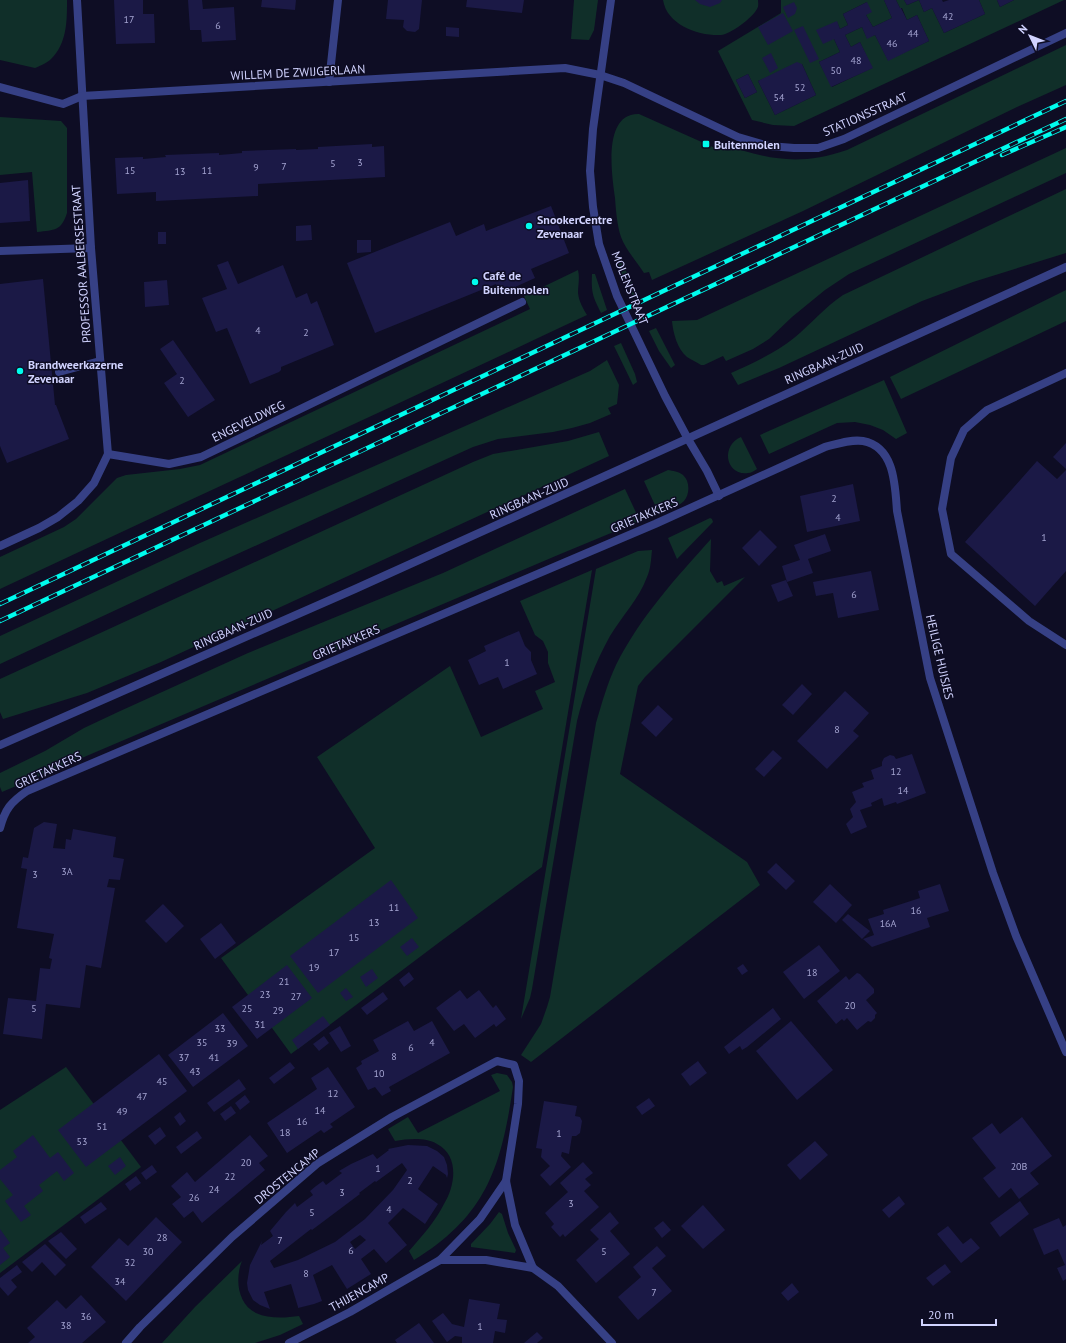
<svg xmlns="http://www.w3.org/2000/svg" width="1066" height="1343" font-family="'PT Sans',sans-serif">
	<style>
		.green { fill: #102f29; fill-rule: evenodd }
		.building { fill: #1b1946; fill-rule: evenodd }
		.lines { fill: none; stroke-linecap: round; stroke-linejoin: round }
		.service { stroke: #364085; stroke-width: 8 }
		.minor { stroke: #364085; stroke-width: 8 }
		.tertiary { stroke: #364085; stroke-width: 8 }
		.rail-casing { stroke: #00fcee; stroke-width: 4.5 }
		.rail { stroke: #0e0d24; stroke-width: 3; stroke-dasharray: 9; stroke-linecap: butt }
		.poi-dot { fill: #00fcee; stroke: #0e0d24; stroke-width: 1.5 }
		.labels { text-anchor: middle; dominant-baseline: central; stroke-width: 3; stroke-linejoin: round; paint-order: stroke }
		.number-label { font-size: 10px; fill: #a4a4d1 }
		.street-label { font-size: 12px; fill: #d1d3ff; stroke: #0e0d24 }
		.poi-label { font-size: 12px; font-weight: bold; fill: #d1d3ff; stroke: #0e0d24; text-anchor: start }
	</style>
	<rect width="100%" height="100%" fill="#0e0d24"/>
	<!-- green -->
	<g class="green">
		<path d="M0,0H67C67,21 67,43 51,59C47,63 40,66 35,68L0,60Z"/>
		<polygon points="574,0 598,0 594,30 589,40 571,39"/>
		<path d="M663,0H758C758,3 759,6 757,9C752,18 731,34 721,35C698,36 667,25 663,0Z"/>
		<path d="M781,0H884L892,18L873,27L866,15L867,2L843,14L848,25L840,29L837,22L828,26L840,52L819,62L832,87L872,68L860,42L851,47L845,35L862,27L867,38L875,35L888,60L929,41L917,15L907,20L902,8H900L896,0H904L907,5L919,0L924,12L932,8L944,33L985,14L979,0H997L1000,7L1014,0H1064L794,126L773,125L752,120L718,51L781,13ZM802,64L816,95L775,115L758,81ZM748,74L757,92L745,98L736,80Z"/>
		<path d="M1066,45V85L1017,107L803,211L652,280L649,272L644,273C637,262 626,250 621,237C617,225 616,211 615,198C612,176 602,113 639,114L715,148L719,143C767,159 797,167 847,150Z"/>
		<path d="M0,117L61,121L67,128V213C61,231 55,230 37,232L32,172L0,175Z"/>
		<path d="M1066,148V173L849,274L825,290L792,317L769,339L753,349L726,361L723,356L704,365H701C697,362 691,360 687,357C677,349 673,332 672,321L697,320Z"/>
		<path d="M1066,189V253L973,282L922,301L779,368L738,385L731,373C753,363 775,353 794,338C811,324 825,307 843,295Z"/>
		<polygon points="620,259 638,295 633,297 616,261"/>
		<path d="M578,270C580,278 578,285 578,293C579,302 583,308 587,315C392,407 195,497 0,589V557L64,527L76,519L117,478L126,475L180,469L200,465L530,309L524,296Z"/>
		<path d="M592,274H595L607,310L601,313C593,297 591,293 592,274Z"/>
		<polygon points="1066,290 1066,321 901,399 890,377"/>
		<polygon points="656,328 675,365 671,368 659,351 649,331"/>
		<polygon points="621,343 635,374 637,382 633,385 614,346"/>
		<polygon points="607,360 619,385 617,404 608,408 611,414 590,423 572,428 553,432 498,439 473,447 191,575 0,664 0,636 200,543 590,371"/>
		<polygon points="884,380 907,433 896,439 883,430 870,425 855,422 837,423 769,454 760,435"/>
		<polygon points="599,432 609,456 161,662 87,693 3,719 0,712 0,679 473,462 493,454 568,441"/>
		<path d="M741,437L757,469C754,471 751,473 748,473C726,476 720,446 741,437Z"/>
		<path d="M668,470C673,471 678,471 683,475C690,481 690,494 684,501C678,507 667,510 659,514L644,481Z"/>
		<polygon points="625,489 640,521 558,555 2,792 0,787 0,773 45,751 84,728 118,712 248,653 443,573"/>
		<polygon points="710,518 712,519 713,522 677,559 668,538"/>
		<path d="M711,539L710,571L717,583L722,581L724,586L745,577L645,677L638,686L620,774L747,862L760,885L531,1062L521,1055L541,1024L547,1007L550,997L596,723C602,703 607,684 616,665C640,617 676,578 711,539Z"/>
		<path d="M652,550C651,559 651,568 647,577C639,599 622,616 610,636C595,663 584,692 577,721L532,989L530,998L521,1019L596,569L638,551Z"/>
		<polygon points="592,570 542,867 441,941 291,1054 221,958 375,848 317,757 450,666 481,737 543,709 535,691 555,682 548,663 548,652 543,641 535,635 520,601"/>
		<polygon points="66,1067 141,1167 0,1273 0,1110"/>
		<path d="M497,1073L507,1075L512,1082L513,1087C501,1167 487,1215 414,1260L409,1251C422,1236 435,1222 444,1204C455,1186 460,1156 437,1144C425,1137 408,1139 395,1141L388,1129L408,1117L418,1133L500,1091L491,1075Z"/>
		<polygon points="499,1212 502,1214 508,1233 516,1250 515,1253 471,1247 471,1244 490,1224"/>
		<path d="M242,1261C235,1278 237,1304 256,1313C269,1319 285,1318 299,1316L303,1324L280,1335L255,1343H162L195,1307Z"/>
	</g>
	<!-- building -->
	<g class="building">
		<polygon points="114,0 143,0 143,14 154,14 155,43 116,44"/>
		<polygon points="188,0 202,0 203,9 234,7 236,40 202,42 201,30 190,30"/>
		<polygon points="262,0 296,0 295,10 261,7"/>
		<polygon points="388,0 422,0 419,29 415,32 407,31 403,27 404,20 386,19"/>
		<polygon points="467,0 524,0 522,13 466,7"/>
		<polygon points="695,0 722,0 720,3 710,7 700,4"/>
		<polygon points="884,0 896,0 900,8 901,8 907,20 917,15 929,41 888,61 875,35 867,39 862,27 845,35 851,47 860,42 873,68 831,87 819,62 840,52 834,39 823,44 816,30 837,21 840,29 848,25 843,14 867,2 872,12 866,15 873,27 892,18"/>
		<polygon points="904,0 942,0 943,2 949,0 979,0 985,14 944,33 932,8 924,12 919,0 907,5"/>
		<polygon points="997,0 1014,0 1000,7"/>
		<polygon points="794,2 797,8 795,14 788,18 783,7"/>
		<polygon points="783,13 793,31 768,45 758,27"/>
		<polygon points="803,26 819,59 810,63 794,30"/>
		<polygon points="446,27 459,28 459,37 446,36"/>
		<polygon points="771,53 778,68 770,73 762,58"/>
		<polygon points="797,62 802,64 816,95 775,115 758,81"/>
		<polygon points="748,74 757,92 745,98 736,80"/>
		<polygon points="372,144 372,147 384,146 385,177 258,184 258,196 156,201 156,192 117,194 115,158 143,157 143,159 166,157 165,155 219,153 219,155 231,154 242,153 242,151 296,149 296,150 318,149 318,147"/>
		<polygon points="28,180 30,221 0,223 0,183"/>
		<polygon points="551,206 569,253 531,269 535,278 500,294 496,284 375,333 347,263 450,222 456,236 484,224 486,231"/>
		<polygon points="311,225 312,240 296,241 296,226"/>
		<rect x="158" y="232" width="8" height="12"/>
		<polygon points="357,240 371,240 371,252 357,253"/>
		<polygon points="228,261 238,284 283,265 296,298 307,293 311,304 317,301 334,345 281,367 281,370 279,372 250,384 227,328 216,332 202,298 227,289 217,265"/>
		<polygon points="43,279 55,405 56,405 69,439 7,463 0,446 0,284"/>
		<polygon points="167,280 169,305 145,307 144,282"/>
		<polygon points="173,340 215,400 188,417 164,383 177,374 160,349"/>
		<polygon points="1066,443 1066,469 1053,457"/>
		<polygon points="1037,461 1057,479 1066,470 1066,571 1035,606 965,542"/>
		<polygon points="853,484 860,521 807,532 800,496"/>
		<polygon points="760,530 777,547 759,566 742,548"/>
		<polygon points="825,534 831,551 808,559 813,573 787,582 782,566 800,560 794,545"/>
		<polygon points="871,571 879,610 838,618 833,593 816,596 813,582"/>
		<polygon points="786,580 793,596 778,602 771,585"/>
		<polygon points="519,631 525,646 531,652 531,660 537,674 503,689 498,677 479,685 468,660 486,651 484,646"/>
		<polygon points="802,684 812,694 793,715 782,705"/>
		<polygon points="845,691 869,713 853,731 859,736 827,769 797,741"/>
		<polygon points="658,705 673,719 656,737 641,723"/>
		<polygon points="773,750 782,758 764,777 755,769"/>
		<polygon points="912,754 926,793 897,804 896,802 884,806 882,798 871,803 872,806 860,810 867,827 851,834 846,824 853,817 850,809 856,802 852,792 864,787 862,783 874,779 871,770 882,766 882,762 884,758 890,755 894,756 896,759"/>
		<polygon points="44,822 57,824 53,848 65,849 66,839 71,840 73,829 116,837 113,857 124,859 120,880 109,879 107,887 115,888 101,968 86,965 80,1008 46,1004 42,1039 3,1034 8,998 36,1001 40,968 50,969 52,959 49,958 54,934 17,928 27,869 21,868 23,857 28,858 34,828"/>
		<polygon points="776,863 795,881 786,890 767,872"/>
		<polygon points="391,880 418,918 318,993 290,956"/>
		<polygon points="830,884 852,905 836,923 813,902"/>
		<polygon points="940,884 949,911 927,918 930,927 872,947 863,939 874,935 868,919 884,914 883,910 920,898 918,891"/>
		<polygon points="163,904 184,926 166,943 145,921"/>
		<polygon points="848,914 870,931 862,939 842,920"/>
		<polygon points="221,923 236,943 215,959 200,939"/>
		<polygon points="412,938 419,947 407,956 400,947"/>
		<polygon points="819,945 840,971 804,999 783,972"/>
		<polygon points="743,964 748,971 742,975 737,968"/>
		<polygon points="287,965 312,998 257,1039 232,1007"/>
		<polygon points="372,969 378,978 366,987 360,977"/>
		<polygon points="409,972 414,979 404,987 399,980"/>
		<polygon points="857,973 860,974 874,989 874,993 866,1000 877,1013 875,1015 875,1018 871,1022 868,1021 857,1030 847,1018 844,1021 842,1019 836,1024 817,1001 846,976 849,980"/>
		<polygon points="346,988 353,997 346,1001 340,993"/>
		<polygon points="460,990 467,999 479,990 493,1008 496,1005 506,1019 496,1027 494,1024 475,1038 464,1024 454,1031 436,1008"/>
		<polygon points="383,992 388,999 367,1015 361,1008"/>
		<polygon points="773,1008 781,1019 747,1047 742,1050 740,1046 729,1054 724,1047"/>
		<polygon points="223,1013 248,1046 193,1087 168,1055"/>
		<polygon points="323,1016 330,1025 298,1049 292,1040"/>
		<polygon points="408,1021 414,1031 432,1021 450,1053 389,1087 391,1091 382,1096 375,1087 368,1090 356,1068 362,1064 361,1061 379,1051 373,1040"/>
		<polygon points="791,1021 833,1070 797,1100 756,1051"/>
		<polygon points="340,1026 351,1046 341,1052 329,1033"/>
		<polygon points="324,1036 329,1043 319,1051 313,1044"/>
		<polygon points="159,1054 187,1091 86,1167 58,1130"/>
		<polygon points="698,1061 707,1073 690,1086 681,1074"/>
		<polygon points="290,1062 295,1068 274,1084 269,1078"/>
		<polygon points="328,1067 355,1107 330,1124 333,1127 324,1133 321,1130 287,1153 267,1123 317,1089 311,1078"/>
		<polygon points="239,1079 246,1089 214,1112 207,1103"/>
		<polygon points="245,1095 250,1102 240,1110 235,1103"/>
		<polygon points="649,1098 655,1106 642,1115 636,1107"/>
		<polygon points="544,1101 577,1106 575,1116 580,1117 582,1121 580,1133 576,1136 572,1136 569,1154 562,1152 561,1156 571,1167 550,1186 540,1175 550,1166 541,1157 542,1149 536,1148"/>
		<polygon points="231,1106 236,1113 225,1121 220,1114"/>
		<polygon points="180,1112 186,1121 180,1126 174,1117"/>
		<polygon points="1022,1117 1052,1156 1030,1173 1039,1184 1019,1199 1011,1188 999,1198 983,1178 996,1168 972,1138 992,1123 1000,1134"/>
		<polygon points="160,1127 166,1136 155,1145 148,1136"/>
		<polygon points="197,1131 202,1138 181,1154 176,1147"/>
		<polygon points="33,1135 50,1158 58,1152 74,1173 64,1181 57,1171 39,1185 43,1191 24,1206 31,1215 21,1222 5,1201 13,1195 0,1179 0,1170 17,1157 13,1151"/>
		<polygon points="250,1135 268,1156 259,1163 265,1170 202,1223 193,1211 184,1218 172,1204 181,1197 171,1186 187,1172 195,1182"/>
		<polygon points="815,1141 828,1155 800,1180 787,1165"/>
		<path d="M408,1145L427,1146L437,1151L444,1157L447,1165L448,1174L447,1178L446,1175L433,1166L418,1189L438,1204L425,1224L403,1208L388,1223L407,1245L399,1252L386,1263L374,1249L361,1259L371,1274L347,1289L332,1265L313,1275L322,1301L314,1304L298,1308V1307L291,1284L264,1292L270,1309L260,1305L253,1300L248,1290L247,1283L250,1265L262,1241L261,1245L273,1236L270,1231L286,1212L295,1203L297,1207L313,1195L310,1191L316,1186L323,1181L326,1185L342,1173L339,1171L351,1164L373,1154L377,1159L389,1150L388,1149ZM402,1163L407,1170L393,1190L365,1219L335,1242L298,1260L274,1268L270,1261L311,1229L312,1230L360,1194L359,1193L375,1181L376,1182ZM360,1235L366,1240L355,1249L350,1242Z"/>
		<polygon points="120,1157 126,1166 115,1175 108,1166"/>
		<polygon points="583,1162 593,1173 585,1179 591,1185 584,1191 599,1207 565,1237 563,1234 560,1237 551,1227 554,1224 545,1213 568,1192 560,1183"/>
		<polygon points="152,1165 157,1172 146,1180 141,1173"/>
		<polygon points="136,1176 141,1183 130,1191 125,1184"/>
		<polygon points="899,1196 905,1204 889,1218 882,1210"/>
		<polygon points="1020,1201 1029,1214 1000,1237 990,1223"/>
		<polygon points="101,1202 107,1209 85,1224 80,1217"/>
		<polygon points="703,1205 725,1230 703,1249 681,1226"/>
		<polygon points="610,1212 619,1223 610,1231 630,1254 596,1283 576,1260 599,1239 590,1230"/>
		<polygon points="156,1217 182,1242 126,1301 91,1267 119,1238 128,1246"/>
		<polygon points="1059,1218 1063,1227 1066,1225 1066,1279 1063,1281 1057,1268 1065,1265 1058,1249 1044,1255 1033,1229"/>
		<polygon points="663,1221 671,1230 662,1238 654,1228"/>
		<polygon points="948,1226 963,1244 971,1238 980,1248 961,1263 937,1234"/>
		<polygon points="0,1229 10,1243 3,1248 10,1257 0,1265"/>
		<polygon points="61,1232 77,1249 66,1259 48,1241"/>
		<polygon points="45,1244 66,1265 55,1276 42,1262 32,1272 22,1262"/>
		<polygon points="657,1246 666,1256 652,1268 672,1291 638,1320 618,1297 641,1277 633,1267"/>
		<polygon points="945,1264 951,1272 933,1286 926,1278"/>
		<polygon points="17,1265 22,1272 11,1280 17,1287 8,1296 0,1287 0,1278"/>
		<polygon points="792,1283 799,1292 788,1301 781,1293"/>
		<polygon points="81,1295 106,1322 82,1343 28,1343 35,1337 27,1328 57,1300 66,1309"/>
		<polygon points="469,1299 500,1304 497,1319 507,1320 505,1333 495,1331 493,1343 462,1343 462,1337 455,1336 447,1342 432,1321 443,1313 452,1324 464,1327"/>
		<polygon points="419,1323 434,1343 397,1343 395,1340"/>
		<polygon points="537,1332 543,1338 537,1343 524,1343"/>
	</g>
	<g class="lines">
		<!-- service -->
		<g class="service">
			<polyline points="0,251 91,248"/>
			<polyline points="59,372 100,361"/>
			<polyline points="1066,373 987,410 964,430 951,458 942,509 951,554 1029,621 1066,645"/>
		</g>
		<!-- minor -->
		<g class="minor">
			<polyline points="77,0 91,248 108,454"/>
			<polyline points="329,82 338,0"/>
			<polyline points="0,87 63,104 82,96 565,68 600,75 624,83 738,137 769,146 794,148 818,148 844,139 1066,33"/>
			<polyline points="688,439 707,471 719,496"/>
			<polyline points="0,546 39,528 58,517 78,501 94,483 108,454 169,464 201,457 522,302"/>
			<path d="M0,828C5,809 11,802 27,791L655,524L825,447C837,444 851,439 863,441C895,447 895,486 897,511L930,678L993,873L1016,936L1066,1052"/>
			<polyline points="440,1260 480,1219 506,1181"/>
			<polyline points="126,1343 140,1327 232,1237 318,1163 392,1117 497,1061 514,1065 519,1081 518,1104 506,1181 515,1225 533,1268 558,1286 612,1343"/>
			<polyline points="289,1343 350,1312 440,1260 486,1260 533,1268"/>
		</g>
		<!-- tertiary -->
		<g class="tertiary">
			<polyline points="611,0 593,129 590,171 593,207 599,244 617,296 665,396 688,439"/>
			<path d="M0,745C118,692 237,642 355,589C592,483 829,374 1066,267"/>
		</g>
		<!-- rail casing -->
		<g class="rail-casing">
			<g id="rail">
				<polyline points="1002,155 1066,127"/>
				<polyline points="0,604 1066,101"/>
				<polyline points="0,621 1066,119"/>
			</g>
		</g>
		<!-- rail -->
		<use href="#rail" class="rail"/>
	</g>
	<!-- markers -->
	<g class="poi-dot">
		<rect x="702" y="140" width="8" height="8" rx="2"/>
		<circle cx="529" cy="226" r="4"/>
		<circle cx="475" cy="282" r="4"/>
		<circle cx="20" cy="371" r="4"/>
	</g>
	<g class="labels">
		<!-- number labels -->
		<g class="number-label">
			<text x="948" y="16">42</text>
			<text x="129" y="19">17</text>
			<text x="218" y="25">6</text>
			<text x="913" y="33">44</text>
			<text x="892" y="43">46</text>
			<text x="856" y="60">48</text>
			<text x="836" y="70">50</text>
			<text x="800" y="87">52</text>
			<text x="779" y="97">54</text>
			<text x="360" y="162">3</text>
			<text x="333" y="163">5</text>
			<text x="284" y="166">7</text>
			<text x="256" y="167">9</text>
			<text x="130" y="170">15</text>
			<text x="207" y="170">11</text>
			<text x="180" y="171">13</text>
			<text x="258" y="330">4</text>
			<text x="306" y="332">2</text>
			<text x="182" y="380">2</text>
			<text x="834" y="498">2</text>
			<text x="838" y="517">4</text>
			<text x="1044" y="537">1</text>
			<text x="854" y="594">6</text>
			<text x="507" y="662">1</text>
			<text x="837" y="729">8</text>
			<text x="896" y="771">12</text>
			<text x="903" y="790">14</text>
			<text x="67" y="871">3A</text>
			<text x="35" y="874">3</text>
			<text x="394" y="907">11</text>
			<text x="916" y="910">16</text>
			<text x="374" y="922">13</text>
			<text x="888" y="923">16A</text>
			<text x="354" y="937">15</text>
			<text x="334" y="952">17</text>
			<text x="314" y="967">19</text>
			<text x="812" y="972">18</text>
			<text x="284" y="981">21</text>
			<text x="265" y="994">23</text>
			<text x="296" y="996">27</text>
			<text x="850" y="1005">20</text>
			<text x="34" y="1008">5</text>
			<text x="247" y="1008">25</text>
			<text x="278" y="1010">29</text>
			<text x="260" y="1024">31</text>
			<text x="220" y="1028">33</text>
			<text x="202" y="1042">35</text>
			<text x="432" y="1042">4</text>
			<text x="232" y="1043">39</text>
			<text x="411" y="1047">6</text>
			<text x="394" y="1056">8</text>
			<text x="184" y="1057">37</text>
			<text x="214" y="1057">41</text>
			<text x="195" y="1071">43</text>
			<text x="379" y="1073">10</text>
			<text x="162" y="1081">45</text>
			<text x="333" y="1093">12</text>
			<text x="142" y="1096">47</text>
			<text x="320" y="1110">14</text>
			<text x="122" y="1111">49</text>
			<text x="302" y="1121">16</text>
			<text x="102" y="1126">51</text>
			<text x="285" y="1132">18</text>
			<text x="559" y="1133">1</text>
			<text x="82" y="1141">53</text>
			<text x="246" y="1162">20</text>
			<text x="1019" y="1166">20B</text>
			<text x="378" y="1168">1</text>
			<text x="230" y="1176">22</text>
			<text x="410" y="1180">2</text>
			<text x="214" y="1189">24</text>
			<text x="342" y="1192">3</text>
			<text x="194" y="1197">26</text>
			<text x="571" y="1203">3</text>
			<text x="389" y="1209">4</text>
			<text x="312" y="1212">5</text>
			<text x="162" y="1237">28</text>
			<text x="280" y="1240">7</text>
			<text x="351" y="1250">6</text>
			<text x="148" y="1251">30</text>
			<text x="604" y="1251">5</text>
			<text x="130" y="1262">32</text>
			<text x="306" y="1273">8</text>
			<text x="120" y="1281">34</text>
			<text x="654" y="1292">7</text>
			<text x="86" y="1316">36</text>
			<text x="66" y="1325">38</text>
			<text x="480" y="1326">1</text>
		</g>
		<!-- street labels -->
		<g class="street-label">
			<text transform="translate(298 72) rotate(-3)">WILLEM DE ZWIJGERLAAN</text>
			<text transform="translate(865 114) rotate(-24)">STATIONSSTRAAT</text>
			<text transform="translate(81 264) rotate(-94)">PROFESSOR AALBERSESTRAAT</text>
			<text transform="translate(630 288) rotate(68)">MOLENSTRAAT</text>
			<text transform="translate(824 363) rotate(-24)">RINGBAAN-ZUID</text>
			<text transform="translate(248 421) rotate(-26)">ENGEVELDWEG</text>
			<text transform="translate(529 498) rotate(-24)">RINGBAAN-ZUID</text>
			<text transform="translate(644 515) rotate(-23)">GRIETAKKERS</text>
			<text transform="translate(233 629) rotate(-24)">RINGBAAN-ZUID</text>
			<text transform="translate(346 642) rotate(-23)">GRIETAKKERS</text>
			<text transform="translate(940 657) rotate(77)">HEILIGE HUISJES</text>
			<text transform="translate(48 770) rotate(-25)">GRIETAKKERS</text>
			<text transform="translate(287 1176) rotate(-39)">DROSTENCAMP</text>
			<text transform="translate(359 1292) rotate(-29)">THIJENCAMP</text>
		</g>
		<!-- poi labels -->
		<g class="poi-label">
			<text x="714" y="144">Buitenmolen</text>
			<text x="537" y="219">SnookerCentre<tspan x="537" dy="14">Zevenaar</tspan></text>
			<text x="483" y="275">Café de<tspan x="483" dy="14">Buitenmolen</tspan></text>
			<text x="28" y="364">Brandweerkazerne<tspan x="28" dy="14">Zevenaar</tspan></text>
		</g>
	</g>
	<!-- north arrow -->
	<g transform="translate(1030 36) rotate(313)" stroke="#0e0d24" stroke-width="3" paint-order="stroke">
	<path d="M0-3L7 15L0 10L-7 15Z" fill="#d1d3ff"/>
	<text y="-6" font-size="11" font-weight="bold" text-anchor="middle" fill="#d1d3ff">N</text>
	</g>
	<!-- scale -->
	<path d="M922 1319v6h74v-6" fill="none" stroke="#d1d3ff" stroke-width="2"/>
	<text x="928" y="1319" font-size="12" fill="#d1d3ff" stroke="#0e0d24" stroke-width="3" paint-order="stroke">20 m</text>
</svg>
